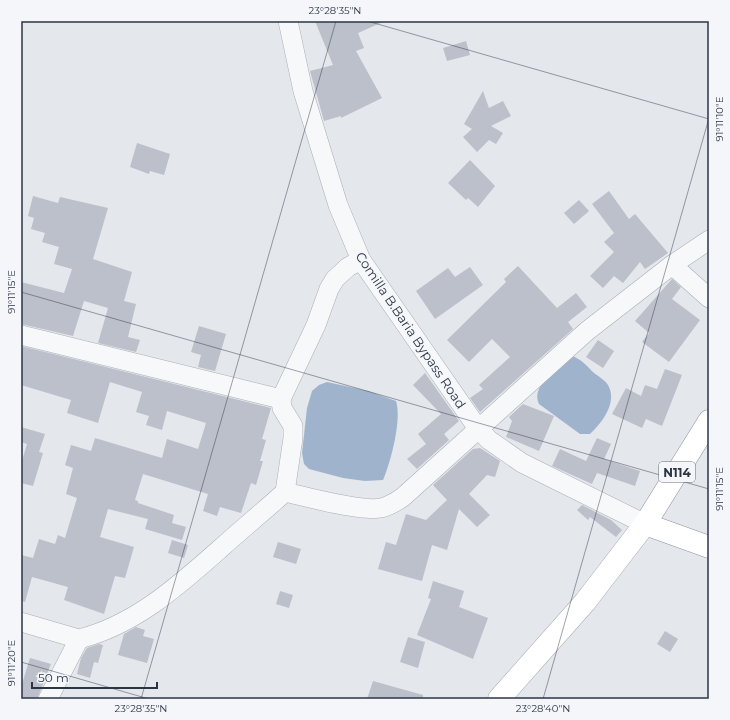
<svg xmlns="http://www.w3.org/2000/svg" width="730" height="720" font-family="Montserrat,sans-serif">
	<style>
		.water { fill: #9fb4cc }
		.building { fill: #bbc0ca }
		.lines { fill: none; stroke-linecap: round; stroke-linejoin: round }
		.street-casing { stroke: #a9aeb7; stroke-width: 20 }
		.secondary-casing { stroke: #a9aeb7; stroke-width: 23 }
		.highway-casing { stroke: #8b94a3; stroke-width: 23 }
		.street { stroke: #f7f8fa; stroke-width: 19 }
		.secondary { stroke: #fff; stroke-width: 22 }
		.highway { stroke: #fff; stroke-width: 22 }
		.ticks { fill: none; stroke: #2b3445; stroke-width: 1; stroke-opacity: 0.45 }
		.labels { text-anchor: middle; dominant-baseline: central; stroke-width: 3.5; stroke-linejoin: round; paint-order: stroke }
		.shield { fill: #f4f6f9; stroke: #676e7b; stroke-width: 1 }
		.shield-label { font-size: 12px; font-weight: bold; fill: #2b3445 }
		.street-label { font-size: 13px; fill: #2b3445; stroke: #f4f6f9 }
		.neatline { fill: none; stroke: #2b3445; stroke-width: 1.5 }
		.ticks-label { font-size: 10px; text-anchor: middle; fill: #2b3445 }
	</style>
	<rect width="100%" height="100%" fill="#e4e7ec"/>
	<!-- water -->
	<g class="water">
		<path d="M572,356C581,359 587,366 594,373C598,376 606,381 608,385C618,402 602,423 590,434H580L539,404C530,385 559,368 572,356Z"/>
		<path d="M327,382L368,391L396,401C402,419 391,461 383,480L365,481L343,478L309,469L304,464L302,453L307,408L312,391L319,385Z"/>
	</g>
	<!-- building -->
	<g class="building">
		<polygon points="315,21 385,21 358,33 364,48 356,51 382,98 341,118 341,116 324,121 310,71 333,65"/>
		<polygon points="466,41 470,55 447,61 443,48"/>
		<polygon points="483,91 489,108 503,101 511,116 491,126 503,133 496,144 489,140 477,152 463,137 472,129 464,124"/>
		<polygon points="137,143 170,154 164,175 150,171 149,174 130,167"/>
		<polygon points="470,160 495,186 478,207 468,198 466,200 448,183"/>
		<polygon points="609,191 629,219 635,214 668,253 645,269 640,262 623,283 614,276 603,288 590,276 614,252 604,242 614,233 592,204"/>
		<polygon points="33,196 58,203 60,197 108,208 93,259 132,272 124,301 136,304 128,337 140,340 136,352 98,343 108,308 84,301 73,336 21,324 21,282 64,293 72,269 54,264 59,247 42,242 45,233 31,229 34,218 28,216"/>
		<polygon points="579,200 589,211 574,224 564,213"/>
		<polygon points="518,266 557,308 576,293 587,307 568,322 573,329 480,412 470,398 483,389 479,385 510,357 492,339 469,362 447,340 506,282 504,279"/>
		<polygon points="470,267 483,285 435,319 416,291 448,268 455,277"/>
		<polygon points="672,279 681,287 672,299 700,320 669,362 642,342 649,333 635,321"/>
		<polygon points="199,326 226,334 215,371 198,367 201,355 191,352"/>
		<polygon points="598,340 614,351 603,368 586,357"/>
		<polygon points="21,346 271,408 262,439 266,440 260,461 263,461 256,485 251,483 241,513 220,507 217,516 203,511 208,494 143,474 135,500 138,501 138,503 174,515 172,523 186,527 182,540 145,529 148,519 108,509 100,537 134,547 125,578 115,576 104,614 64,600 68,587 32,577 25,602 21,601 21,555 33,558 39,539 55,544 58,535 65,538 77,498 66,494 73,468 65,465 71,445 91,451 95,438 162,458 167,439 198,449 206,423 167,411 162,430 146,425 149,416 136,412 142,392 110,382 98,423 67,413 71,400 21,385"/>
		<polygon points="665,369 682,375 662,426 646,419 642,428 612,414 626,388 641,396 645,385 657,389"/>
		<polygon points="425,373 459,421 444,434 449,440 417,469 407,459 426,444 418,434 441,414 413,385"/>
		<polygon points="523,404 554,416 539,451 506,437 512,421 509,417"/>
		<polygon points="21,427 45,434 39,452 43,453 33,486 21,483 21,464 27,444 21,442"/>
		<polygon points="597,438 611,444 604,459 640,471 635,486 597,473 592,484 552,466 560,449 586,461"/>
		<polygon points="480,448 500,461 495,477 487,475 469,494 490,515 477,527 459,509 447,550 432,545 422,581 378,569 386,542 396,545 406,514 426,520 447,500 433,485 473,449"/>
		<polygon points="582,505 611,520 622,530 616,537 590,517 588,520 577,510"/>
		<polygon points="172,540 188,545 184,558 168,553"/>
		<polygon points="278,542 301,549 296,564 273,557"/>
		<polygon points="433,581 464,591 459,607 488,618 473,659 417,635 431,599 428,598"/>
		<polygon points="280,591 293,595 289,608 276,604"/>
		<polygon points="136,627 145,630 143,636 154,639 147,663 118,655 124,634"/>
		<polygon points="665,631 678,639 670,652 657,644"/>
		<polygon points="408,637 425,642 418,668 400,662"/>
		<polygon points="99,644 103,645 98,663 94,662 90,678 77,674 81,658 87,648"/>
		<polygon points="30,658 51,664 37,699 21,699 21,687"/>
		<polygon points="373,681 423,695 423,699 367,699"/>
	</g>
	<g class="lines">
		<!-- street casing -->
		<g class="street-casing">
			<g id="street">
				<polyline points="288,21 303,91 338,205 361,260 479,430 489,440 522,463 645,524"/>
				<polyline points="672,265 709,240"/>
				<polyline points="21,335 281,399 316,325 329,289 335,279 348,267 361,260"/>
				<polyline points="281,399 282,408 293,426 293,438 285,492"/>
				<polyline points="21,622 79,639"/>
				<path d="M48,699L79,639C135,625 178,586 221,548C242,529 264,511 285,492C307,497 361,512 381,508C390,506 396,502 403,497L587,331L672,265L709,298"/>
			</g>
		</g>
		<!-- secondary casing -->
		<g class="secondary-casing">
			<polyline id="secondary" points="499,699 585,602 645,524"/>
		</g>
		<!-- highway casing -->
		<g class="highway-casing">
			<polyline id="highway" points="709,421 645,524 709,547"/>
		</g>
		<!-- street -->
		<use href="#street" class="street"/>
		<!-- secondary -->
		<use href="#secondary" class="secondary"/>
		<!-- highway -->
		<use href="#highway" class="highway"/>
	</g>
	<!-- ticks -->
	<path class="ticks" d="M367,21L709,119M21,292L709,489M21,662L149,699M141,699L336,21M543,699L709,118"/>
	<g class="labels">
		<!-- shield labels -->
		<rect class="shield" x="659" y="462" width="36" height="20" rx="3"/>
		<g class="shield-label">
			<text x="677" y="472">N114</text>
		</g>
		<!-- street labels -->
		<g class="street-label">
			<text transform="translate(411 330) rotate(56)">Comilla B.Baria Bypass Road</text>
		</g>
	</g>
	<!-- border -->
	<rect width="730" height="720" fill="none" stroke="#f4f6f9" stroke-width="44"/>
	<!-- scale -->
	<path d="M32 682v6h125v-6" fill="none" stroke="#2b3445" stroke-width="2"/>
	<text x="38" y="682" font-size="12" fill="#2b3445" stroke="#f4f6f9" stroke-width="3" paint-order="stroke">50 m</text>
	<rect x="22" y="22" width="686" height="676" class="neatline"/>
	<g class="ticks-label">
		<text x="335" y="14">23°28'35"N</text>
		<text transform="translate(719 119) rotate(-90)" y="4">91°11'10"E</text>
		<text transform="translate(11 292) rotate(-90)" y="4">91°11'15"E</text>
		<text transform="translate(719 489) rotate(-90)" y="4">91°11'15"E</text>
		<text transform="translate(11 663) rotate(-90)" y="4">91°11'20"E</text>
		<text x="141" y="712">23°28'35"N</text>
		<text x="543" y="712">23°28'40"N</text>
	</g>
</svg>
